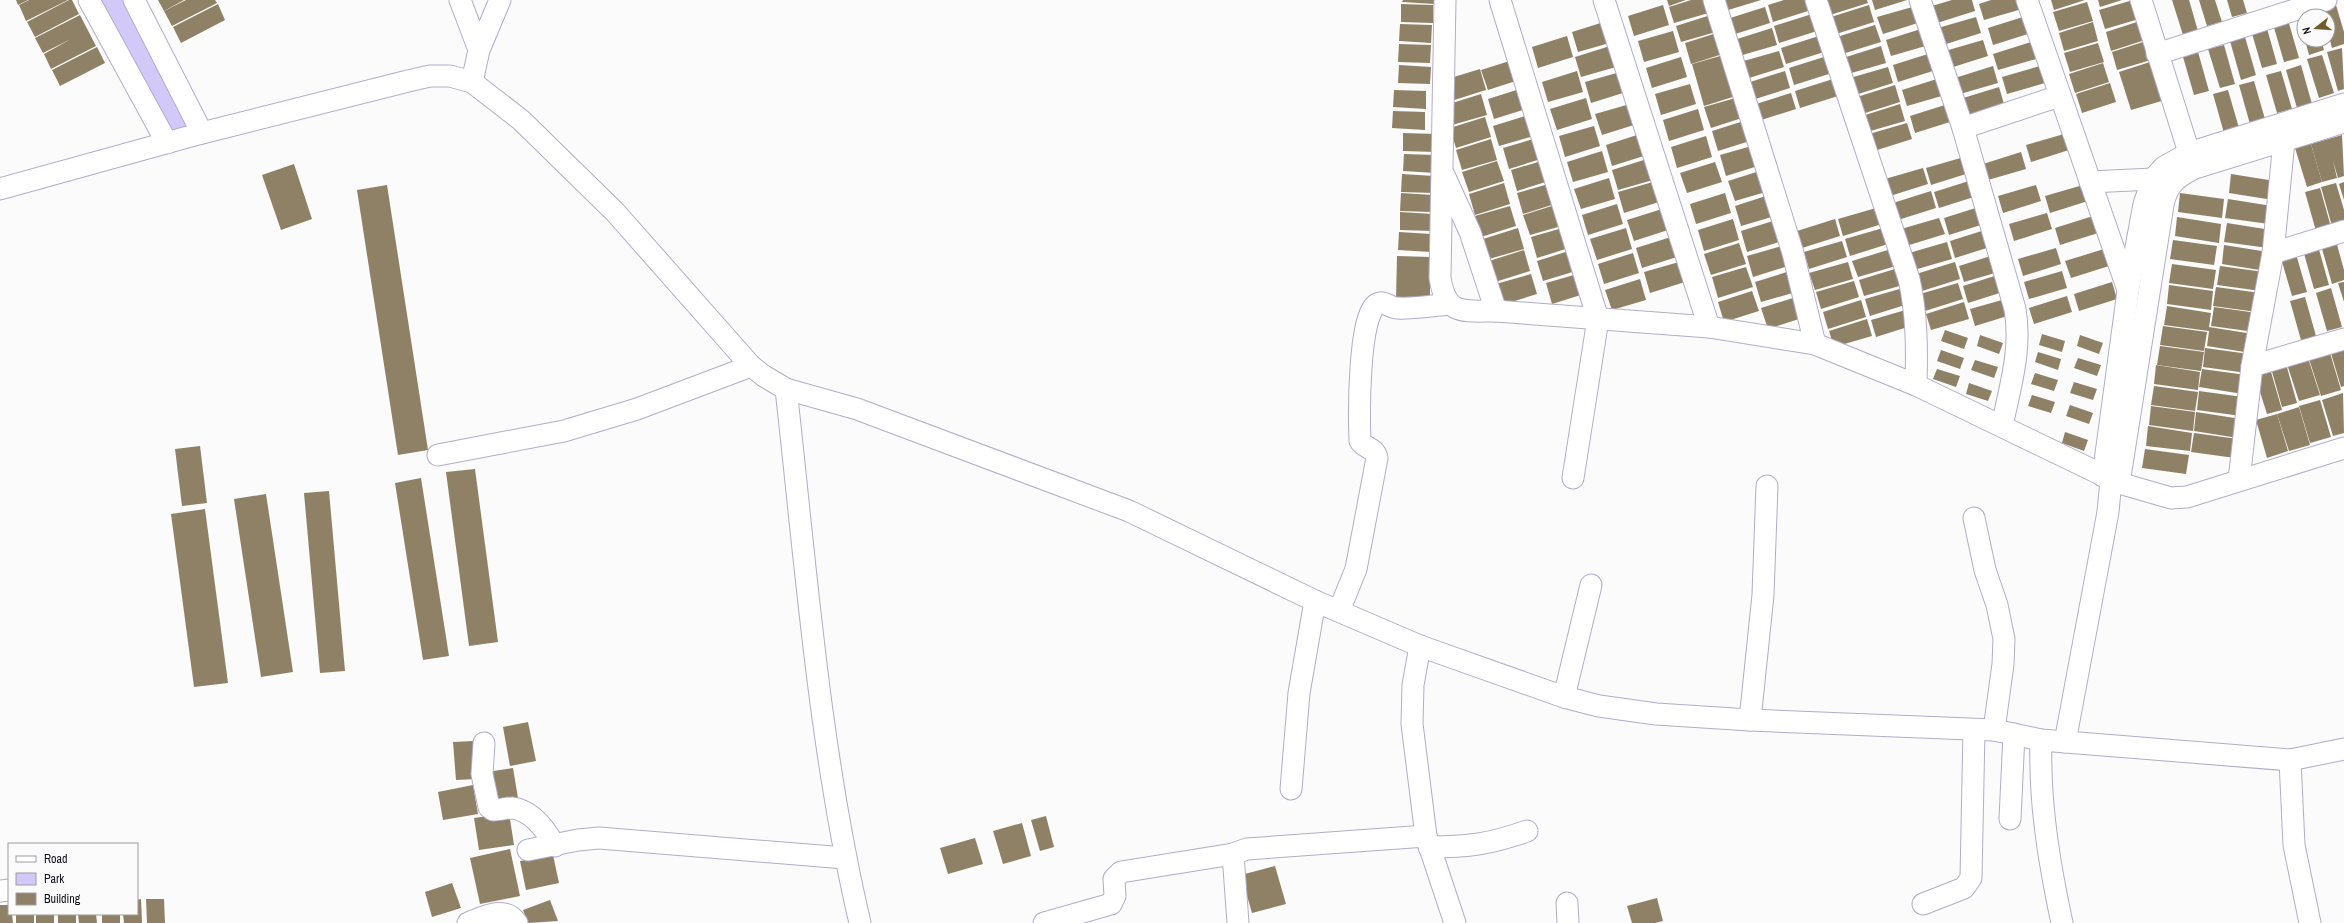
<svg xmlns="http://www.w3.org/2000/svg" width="2344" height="923" font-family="'Archivo Narrow',sans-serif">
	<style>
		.green { fill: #d3c9f9 }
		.building { fill: #8f8165 }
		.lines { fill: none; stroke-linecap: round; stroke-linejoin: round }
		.minor-casing { stroke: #b2acca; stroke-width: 23 }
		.minor { stroke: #fff; stroke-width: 21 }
	</style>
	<rect width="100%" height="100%" fill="#fbfbfb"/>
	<!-- green -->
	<polygon class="green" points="89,0 134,0 202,133 167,143"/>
	<!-- building -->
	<g class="building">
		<polygon points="16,0 28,0 18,5"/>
		<polygon points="29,0 68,0 26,21 19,5"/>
		<polygon points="69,0 72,0 79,14 35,37 27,22"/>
		<polygon points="158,0 184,0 164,11"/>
		<polygon points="186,0 215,0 217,3 172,26 164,11"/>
		<polygon points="1403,0 1435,0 1435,4 1402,2"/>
		<polygon points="1667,0 1686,0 1669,6"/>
		<polygon points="1691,0 1709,0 1712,12 1674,23 1669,7"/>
		<polygon points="1721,0 1761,0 1725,11"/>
		<polygon points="1784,0 1808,0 1811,10 1773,22 1768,5"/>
		<polygon points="1826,0 1867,0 1868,3 1830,15"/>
		<polygon points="1872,0 1907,0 1875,10"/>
		<polygon points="1952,0 1972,0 1975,11 1937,23 1932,6"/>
		<polygon points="1991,0 2020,0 2022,9 1984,20 1979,4"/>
		<polygon points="2051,0 2085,0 2054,10"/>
		<polygon points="2098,0 2122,0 2100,7"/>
		<polygon points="2133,0 2139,19 2105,29 2099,10"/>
		<polygon points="2172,0 2189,0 2198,31 2183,35"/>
		<polygon points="2199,0 2215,0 2222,22 2207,26"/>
		<polygon points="2227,0 2243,0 2247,13 2232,17"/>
		<polygon points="2087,2 2093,21 2059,31 2053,12"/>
		<polygon points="218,4 225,20 181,43 173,27"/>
		<polygon points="1401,4 1433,5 1433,23 1401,22"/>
		<polygon points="1663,5 1669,25 1634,36 1628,16"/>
		<polygon points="1869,5 1874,22 1836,34 1831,17"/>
		<polygon points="2336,5 2344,32 2344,44 2332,48 2328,33 2328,16 2323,16 2321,9"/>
		<polygon points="1916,6 1921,22 1883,34 1877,17"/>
		<polygon points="1765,7 1770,23 1732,35 1727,19"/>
		<polygon points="2313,12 2315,16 2304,16 2304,34 2298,16"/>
		<polygon points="1714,14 1719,31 1681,42 1676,26"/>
		<polygon points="1812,14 1817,31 1779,43 1774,26"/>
		<polygon points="80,15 96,46 51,69 44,54 71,39 43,53 35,38"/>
		<polygon points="2026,16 2031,33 1993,45 1988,28"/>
		<polygon points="1976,17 1981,33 1943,45 1938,28"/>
		<polygon points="2288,20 2299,58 2284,62 2273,24"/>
		<polygon points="1607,21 1613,42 1578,52 1572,32"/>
		<polygon points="2140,21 2145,40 2111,51 2106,32"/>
		<polygon points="2093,22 2098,41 2064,51 2059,33"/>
		<polygon points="1400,24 1432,25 1431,43 1399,41"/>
		<polygon points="1875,25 1881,42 1842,54 1837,37"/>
		<polygon points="2266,25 2277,64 2262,68 2251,30"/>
		<polygon points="1772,28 1777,45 1739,56 1734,40"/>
		<polygon points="1924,28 1929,45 1891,56 1886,40"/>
		<polygon points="1673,31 1679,52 1644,62 1638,41"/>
		<polygon points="1720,32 1726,53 1691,64 1685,43"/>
		<polygon points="1567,36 1573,57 1538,68 1532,47"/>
		<polygon points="1819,36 1824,52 1786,64 1781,48"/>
		<polygon points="2245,37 2256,75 2241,80 2230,41"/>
		<polygon points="1983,40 1988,56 1950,68 1945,51"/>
		<polygon points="2305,40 2321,40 2324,50 2309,55"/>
		<polygon points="2146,41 2151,60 2117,70 2112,52"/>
		<polygon points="2031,42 2036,59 1998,70 1993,54"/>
		<polygon points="2098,43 2104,62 2070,72 2064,53"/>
		<polygon points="1399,44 1431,45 1430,63 1398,62"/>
		<polygon points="2224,45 2235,84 2220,88 2208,49"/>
		<polygon points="1610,46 1616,67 1581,77 1575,57"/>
		<polygon points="1881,46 1886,63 1848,74 1843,58"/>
		<polygon points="97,47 105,63 60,86 52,70"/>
		<polygon points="2342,48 2344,89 2338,91 2327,52"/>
		<polygon points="1779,51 1784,67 1746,79 1740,62"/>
		<polygon points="2198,52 2209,91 2194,95 2183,57"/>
		<polygon points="1931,53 1936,70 1898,82 1893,65"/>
		<polygon points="1727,54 1739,95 1704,106 1692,64"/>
		<polygon points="2322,55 2334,93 2319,98 2307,59"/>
		<polygon points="1827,56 1832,73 1794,85 1789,68"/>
		<polygon points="1681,57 1687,77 1652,88 1646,68"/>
		<polygon points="1516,59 1522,79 1488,90 1481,70"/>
		<polygon points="2153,61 2165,100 2131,110 2119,72"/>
		<polygon points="2103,63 2109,82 2075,93 2069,74"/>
		<polygon points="1399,65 1431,67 1430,84 1398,83"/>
		<polygon points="2301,65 2312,104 2297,108 2286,70"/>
		<polygon points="1993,66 1998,83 1960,94 1955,78"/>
		<polygon points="2040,66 2045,83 2007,94 2002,77"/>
		<polygon points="1888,67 1893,83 1855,95 1850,78"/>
		<polygon points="1480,69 1486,90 1451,101 1444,80"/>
		<polygon points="1577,71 1583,92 1548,102 1542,82"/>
		<polygon points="1785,71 1790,88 1752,100 1747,83"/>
		<polygon points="2281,71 2292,109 2277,113 2266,75"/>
		<polygon points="1620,72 1626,92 1591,103 1585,82"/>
		<polygon points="1940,78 1945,95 1907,106 1902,90"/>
		<polygon points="1833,79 1838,96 1800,108 1795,91"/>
		<polygon points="2254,81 2265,119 2250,124 2239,85"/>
		<polygon points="2110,83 2116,102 2082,113 2076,94"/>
		<polygon points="1690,84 1696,104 1661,115 1655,94"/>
		<polygon points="1895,85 1900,102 1862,114 1857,97"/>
		<polygon points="1999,87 2004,104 1966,116 1960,99"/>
		<polygon points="1523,88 1529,108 1494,119 1488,99"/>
		<polygon points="1394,90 1426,91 1426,109 1393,107"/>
		<polygon points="2228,90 2239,128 2224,133 2213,94"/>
		<polygon points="1791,93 1796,109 1758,121 1753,105"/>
		<polygon points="1481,94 1487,115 1452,125 1446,105"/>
		<polygon points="1739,97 1745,117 1711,128 1704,107"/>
		<polygon points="1586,98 1592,119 1557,130 1550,109"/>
		<polygon points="1630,104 1637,124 1602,135 1595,114"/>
		<polygon points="1900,104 1905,121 1867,132 1862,116"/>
		<polygon points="1948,104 1953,121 1915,133 1910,116"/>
		<polygon points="1698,109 1704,130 1669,141 1663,120"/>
		<polygon points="1393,111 1425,112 1425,130 1392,128"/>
		<polygon points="1528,115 1534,136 1499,146 1493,126"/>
		<polygon points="1485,117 1491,137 1456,148 1450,128"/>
		<polygon points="1747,120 1753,140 1718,151 1712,131"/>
		<polygon points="1907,123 1912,139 1874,151 1869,134"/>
		<polygon points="1594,126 1600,146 1565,157 1559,136"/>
		<polygon points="1403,133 1436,134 1435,152 1403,151"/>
		<polygon points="1640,134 1647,155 1612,166 1606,145"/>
		<polygon points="2064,134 2069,150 2031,162 2026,145"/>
		<polygon points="2342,135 2344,176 2338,178 2333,161 2337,178 2322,182 2311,144"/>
		<polygon points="1706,136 1712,157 1677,168 1671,147"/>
		<polygon points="1537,138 1544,158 1509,169 1503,148"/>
		<polygon points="1491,139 1497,160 1462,170 1456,150"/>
		<polygon points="2311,144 2322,182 2307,187 2295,148"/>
		<polygon points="1755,145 1761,165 1726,176 1720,155"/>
		<polygon points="1602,151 1608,172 1573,182 1567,162"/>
		<polygon points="2021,152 2026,169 1988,180 1983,164"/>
		<polygon points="1404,154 1436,155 1436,173 1403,171"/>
		<polygon points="1964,157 1969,173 1931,185 1926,168"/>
		<polygon points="1647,159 1653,180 1618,190 1612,170"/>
		<polygon points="1545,160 1552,180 1517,191 1511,170"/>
		<polygon points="1497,161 1504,181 1469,192 1462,172"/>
		<polygon points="1715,162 1722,182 1687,193 1680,173"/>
		<polygon points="294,164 312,219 281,230 262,175"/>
		<polygon points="1923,168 1928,184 1890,196 1885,179"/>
		<polygon points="1763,170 1769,191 1735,201 1728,181"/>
		<polygon points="1402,174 1434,176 1434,193 1401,192"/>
		<polygon points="2231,174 2275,181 2273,200 2229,193"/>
		<polygon points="1609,178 1615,199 1581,209 1574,189"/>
		<polygon points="1972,180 1977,196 1939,208 1934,192"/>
		<polygon points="1653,182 1659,202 1624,213 1618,192"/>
		<polygon points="2344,182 2344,200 2339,184"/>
		<polygon points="1504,183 1510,204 1475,215 1469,194"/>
		<polygon points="1552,183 1558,203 1523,214 1517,193"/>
		<polygon points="2336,183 2344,210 2344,222 2332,226 2321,187"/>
		<polygon points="387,185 428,450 398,455 357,190"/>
		<polygon points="2036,185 2041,201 2003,213 1998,196"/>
		<polygon points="2083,185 2088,201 2050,213 2045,196"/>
		<polygon points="2320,188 2331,227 2316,231 2305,192"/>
		<polygon points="1931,191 1936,208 1898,220 1893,203"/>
		<polygon points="1401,193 1433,195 1432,212 1400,211"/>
		<polygon points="1725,193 1731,213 1696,224 1690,204"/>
		<polygon points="2180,193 2224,199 2222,218 2178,212"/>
		<polygon points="1769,195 1775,216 1741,226 1735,206"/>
		<polygon points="2228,199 2272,206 2269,224 2225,218"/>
		<polygon points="1558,204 1565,225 1530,235 1523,215"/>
		<polygon points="1617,204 1623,224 1588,235 1582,215"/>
		<polygon points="1510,206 1516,226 1481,237 1475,216"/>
		<polygon points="1982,206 1987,223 1949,235 1944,218"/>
		<polygon points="1876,208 1882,224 1843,236 1838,219"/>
		<polygon points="1662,209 1668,230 1634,241 1627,220"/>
		<polygon points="1400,212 1433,214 1432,231 1400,230"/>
		<polygon points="2047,213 2052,229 2014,241 2009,224"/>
		<polygon points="2093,216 2098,233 2060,245 2055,228"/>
		<polygon points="2177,217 2221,224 2219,243 2175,236"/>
		<polygon points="1939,218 1945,234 1906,246 1901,229"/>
		<polygon points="1733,219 1739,240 1704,251 1698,230"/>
		<polygon points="1835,219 1840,236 1802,248 1797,231"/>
		<polygon points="1776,220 1782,241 1747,252 1741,231"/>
		<polygon points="2227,223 2271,230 2268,248 2224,242"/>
		<polygon points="1566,227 1572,247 1537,258 1531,237"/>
		<polygon points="1518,228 1524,249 1489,259 1483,239"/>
		<polygon points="1626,228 1632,249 1597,260 1590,239"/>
		<polygon points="1883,228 1888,244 1850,256 1845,239"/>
		<polygon points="1988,229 1993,246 1955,258 1950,241"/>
		<polygon points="1399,232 1431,234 1431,252 1398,250"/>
		<polygon points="1671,237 1677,257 1642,268 1636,248"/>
		<polygon points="2173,240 2217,246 2214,265 2170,259"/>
		<polygon points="1842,241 1847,257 1809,269 1804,252"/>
		<polygon points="2336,241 2344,270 2344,280 2332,284 2321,245"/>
		<polygon points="1947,242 1952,259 1914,270 1909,253"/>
		<polygon points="1739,243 1746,264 1711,275 1704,254"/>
		<polygon points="2224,245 2268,252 2266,271 2222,264"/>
		<polygon points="1782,246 1788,266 1753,277 1747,256"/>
		<polygon points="2318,246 2329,285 2314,289 2303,250"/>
		<polygon points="2056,248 2061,264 2023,276 2018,259"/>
		<polygon points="1891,249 1896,266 1858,277 1852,261"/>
		<polygon points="2104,249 2109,266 2071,278 2065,261"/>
		<polygon points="1524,250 1530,271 1495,282 1489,261"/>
		<polygon points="1572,250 1579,270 1543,281 1537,261"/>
		<polygon points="1633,253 1639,273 1604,284 1598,264"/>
		<polygon points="1997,254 2002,271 1964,282 1959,266"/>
		<polygon points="2296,254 2307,292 2292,296 2281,258"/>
		<polygon points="1397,256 1430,257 1430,299 1396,299"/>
		<polygon points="1679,262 1685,282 1650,293 1644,272"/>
		<polygon points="1848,262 1853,279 1815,290 1809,273"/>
		<polygon points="1955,262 1960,279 1922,291 1916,274"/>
		<polygon points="2172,264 2216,270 2213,289 2169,283"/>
		<polygon points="2220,266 2264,272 2261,291 2217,285"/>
		<polygon points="1746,267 1753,287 1718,298 1712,277"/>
		<polygon points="1898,268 1903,285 1864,296 1859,280"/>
		<polygon points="1790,271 1796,292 1761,302 1755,282"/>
		<polygon points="2062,271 2067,288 2029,299 2024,282"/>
		<polygon points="1581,273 1587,293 1552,304 1546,283"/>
		<polygon points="1531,274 1537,294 1502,305 1496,284"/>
		<polygon points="2001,274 2006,291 1968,303 1963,286"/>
		<polygon points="1640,279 1646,300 1612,310 1605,290"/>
		<polygon points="1854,281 1859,297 1821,309 1816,292"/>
		<polygon points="2112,282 2117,299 2079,311 2074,294"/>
		<polygon points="2344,282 2344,302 2338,283"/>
		<polygon points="1958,283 1963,299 1925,311 1920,294"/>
		<polygon points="2169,285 2213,291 2211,310 2167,304"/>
		<polygon points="2216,287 2260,293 2257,312 2213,306"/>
		<polygon points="1903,288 1908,304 1870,316 1865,299"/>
		<polygon points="2331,288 2342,327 2327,331 2316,293"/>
		<polygon points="1752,291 1759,311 1724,322 1718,302"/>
		<polygon points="2067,296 2072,312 2034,324 2029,308"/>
		<polygon points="1796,297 1802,318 1768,329 1761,308"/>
		<polygon points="2305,297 2316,336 2301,340 2290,301"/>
		<polygon points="2009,298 2014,314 1975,326 1970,309"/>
		<polygon points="1861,300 1866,317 1828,329 1823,312"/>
		<polygon points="1964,302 1969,319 1931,330 1926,314"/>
		<polygon points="2167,306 2211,313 2209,327 2253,334 2251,353 2207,346 2209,331 2164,325"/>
		<polygon points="2214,307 2257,313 2255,332 2211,326"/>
		<polygon points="1909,309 1914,325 1876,337 1871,320"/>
		<polygon points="1867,319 1872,336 1834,347 1829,331"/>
		<polygon points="2163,326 2207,332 2204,351 2160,345"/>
		<polygon points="1945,330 1968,338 1964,349 1941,341"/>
		<polygon points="2042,334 2065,341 2062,352 2039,345"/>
		<polygon points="1980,335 2003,343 1999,354 1977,346"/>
		<polygon points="2080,335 2103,343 2099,354 2077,346"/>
		<polygon points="2160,346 2204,352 2201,371 2157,365"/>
		<polygon points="2344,346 2344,386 2341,387 2330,350"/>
		<polygon points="2205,348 2249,354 2247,373 2203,367"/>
		<polygon points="1941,350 1964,358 1960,369 1937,361"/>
		<polygon points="2038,352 2061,359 2058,370 2035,362"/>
		<polygon points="2330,353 2341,390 2321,396 2309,359"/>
		<polygon points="2078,358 2101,365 2097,376 2074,368"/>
		<polygon points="2308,358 2320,395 2299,401 2287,364"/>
		<polygon points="1975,360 1998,367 1994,378 1971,370"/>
		<polygon points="2286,364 2297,403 2282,407 2271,368"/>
		<polygon points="2156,365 2200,372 2198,390 2154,384"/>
		<polygon points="1937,369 1960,376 1956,387 1933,379"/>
		<polygon points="2202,369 2246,375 2243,394 2199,387"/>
		<polygon points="2271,372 2282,410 2267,414 2255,376"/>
		<polygon points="2035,373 2058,380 2054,391 2031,384"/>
		<polygon points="2074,382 2097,389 2093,400 2070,393"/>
		<polygon points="1969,383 1992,391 1988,401 1966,394"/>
		<polygon points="2154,386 2198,392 2195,411 2151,405"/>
		<polygon points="2199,391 2243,397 2241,416 2197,410"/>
		<polygon points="2343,393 2344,433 2333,436 2322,400"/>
		<polygon points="2032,395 2055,402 2051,413 2028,406"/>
		<polygon points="2320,400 2331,437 2310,443 2299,406"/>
		<polygon points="2070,405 2093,413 2089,424 2066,416"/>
		<polygon points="2151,406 2195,412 2193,431 2149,425"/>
		<polygon points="2299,407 2310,445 2289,451 2277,414"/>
		<polygon points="2196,412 2241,419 2238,438 2194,431"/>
		<polygon points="2277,414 2288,451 2267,458 2256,420"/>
		<polygon points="2148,426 2192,433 2190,451 2146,446"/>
		<polygon points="2065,432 2088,440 2084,451 2062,443"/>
		<polygon points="2194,433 2238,439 2235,458 2191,452"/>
		<polygon points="200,446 207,503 182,506 175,449"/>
		<polygon points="2145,449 2189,455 2186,474 2142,468"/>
		<polygon points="475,469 498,642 469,646 446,472"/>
		<polygon points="421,478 449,656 423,660 395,483"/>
		<polygon points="329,491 345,671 320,673 304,493"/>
		<polygon points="266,494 293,672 261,677 234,499"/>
		<polygon points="205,509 228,683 194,687 171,514"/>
		<polygon points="528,722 536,761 510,766 503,727"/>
		<polygon points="473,741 476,779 456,780 453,742"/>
		<polygon points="513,768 519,804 493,808 487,772"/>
		<polygon points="473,785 478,814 443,820 438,792"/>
		<polygon points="509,813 514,845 479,850 474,818"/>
		<polygon points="1046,816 1054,847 1040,851 1031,820"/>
		<polygon points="1022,823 1031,856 1003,864 993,831"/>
		<polygon points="975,838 983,864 948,874 940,848"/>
		<polygon points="510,849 520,896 480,904 470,858"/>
		<polygon points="553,855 559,883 526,890 520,861"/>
		<polygon points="1275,866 1286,904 1252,913 1241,875"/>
		<polygon points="452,883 461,908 432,917 425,892"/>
		<polygon points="1657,898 1663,921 1655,923 1632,923 1627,906"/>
		<polygon points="141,899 142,923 124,923 123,914 137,914 137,900"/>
		<polygon points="146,899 164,899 165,923 147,923"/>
		<polygon points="550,900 558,921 528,923 523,910"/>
		<polygon points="0,905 9,905 9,914 12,914 13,923 0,923"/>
		<rect x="16" y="914" width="18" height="9"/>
		<rect x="36" y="914" width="18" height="9"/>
		<rect x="58" y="914" width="18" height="9"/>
		<polygon points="78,914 96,914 97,923 79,923"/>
		<rect x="102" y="914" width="18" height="9"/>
	</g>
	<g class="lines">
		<!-- minor casing -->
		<g class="minor-casing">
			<g id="minor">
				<polyline points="89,0 167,143"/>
				<polyline points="134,0 202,133"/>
				<polyline points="460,0 479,50 472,82"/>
				<path d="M1445,0L1440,278C1446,316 1463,311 1496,311L1709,327L1815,344L1916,385L2119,483L2171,498L2187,497L2344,448"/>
				<polyline points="1500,0 1598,319 1573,478"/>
				<polyline points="1604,0 1709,327"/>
				<polyline points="1714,0 1793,253 1815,344"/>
				<path d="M1816,0L1909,279C1917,315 1917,349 1916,385"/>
				<path d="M1920,0L1963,128L2015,309C2022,349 2010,387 2002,426"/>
				<polyline points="2027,0 2128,290"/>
				<polyline points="2141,0 2193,165"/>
				<polyline points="479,50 500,0"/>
				<polyline points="2157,54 2326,0"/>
				<polyline points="1963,128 2059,96"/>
				<polyline points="1444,175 1470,232 1496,311"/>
				<polyline points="2090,182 2153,179"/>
				<polyline points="0,189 202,133 408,81 430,76 450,76 472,82 521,120 615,212 751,366 764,376 786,389 857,409 1129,511 1315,601 1420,646 1564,697 1599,706 1656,714 1750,720 1994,730 2041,740 2290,760 2344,749"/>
				<polyline points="2273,253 2284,141"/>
				<polyline points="2252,366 2273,253 2344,231"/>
				<path d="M786,389C806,567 819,748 860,923"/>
				<polyline points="438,455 564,431 637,409 751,366"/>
				<polyline points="2103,476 2128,291 2144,204 2153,179 2164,167 2189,153 2344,104"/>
				<polyline points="2239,480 2252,366 2344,339"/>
				<path d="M2119,483L2163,205C2167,185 2176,177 2195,168L2344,122"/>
				<polyline points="1974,518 1985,570 1997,605 2004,639 2003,664 1994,730"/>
				<path d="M1339,611L1356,569L1377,458C1375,447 1365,449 1360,441C1359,418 1358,315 1377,304C1384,300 1390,308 1397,308C1414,309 1432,306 1449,304"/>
				<polyline points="1420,646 1413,685 1412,724 1426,836 1455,923"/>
				<polyline points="1564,697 1591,585"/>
				<polyline points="1750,720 1763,595 1767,486"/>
				<path d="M2041,740C2039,802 2049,862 2062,923"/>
				<polyline points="2065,742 2108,512 2111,480"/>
				<path d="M484,743L482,774L489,807L493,810C499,810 506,808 512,808C532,810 546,830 555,846"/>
				<polyline points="2290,760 2294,845 2310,923"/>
				<polyline points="1291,789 1299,693 1315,601"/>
				<polyline points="2010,819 2014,734"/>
				<path d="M1429,847C1469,847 1490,844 1527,831"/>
				<polyline points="528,850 578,840 599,838 845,858"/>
				<polyline points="0,891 9,890"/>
				<polyline points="1567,903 1568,923"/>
				<polyline points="1923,904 1964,888 1971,878 1974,730"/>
				<path d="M468,923C484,917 505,905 517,923"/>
				<polyline points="1044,923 1111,904 1115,896 1114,879 1121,872 1233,854"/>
				<polyline points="1238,923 1233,854 1247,849 1426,836"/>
			</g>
		</g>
		<!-- minor -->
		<use href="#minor" class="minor"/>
	</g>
	<!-- legend -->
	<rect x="8" y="843" width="130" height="72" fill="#fbfbfb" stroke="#9d9ca1"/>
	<rect x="16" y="856" width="20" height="6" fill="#ffffff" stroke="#9d9ca1"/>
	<text x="44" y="863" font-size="12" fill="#110e19">Road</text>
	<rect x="16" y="873" width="20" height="12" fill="#d3c9f9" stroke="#9d9ca1"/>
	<text x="44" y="883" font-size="12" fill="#110e19">Park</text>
	<rect x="16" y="893" width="20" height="12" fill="#8f8165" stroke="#9d9ca1"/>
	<text x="44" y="903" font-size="12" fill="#110e19">Building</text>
	<!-- north arrow -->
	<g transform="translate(2316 28) rotate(253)"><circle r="19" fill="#fbfbfb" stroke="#9d9ca1"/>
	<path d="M0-3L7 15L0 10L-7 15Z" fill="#725c2c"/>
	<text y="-6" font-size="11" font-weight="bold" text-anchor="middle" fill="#110e19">N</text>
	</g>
</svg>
